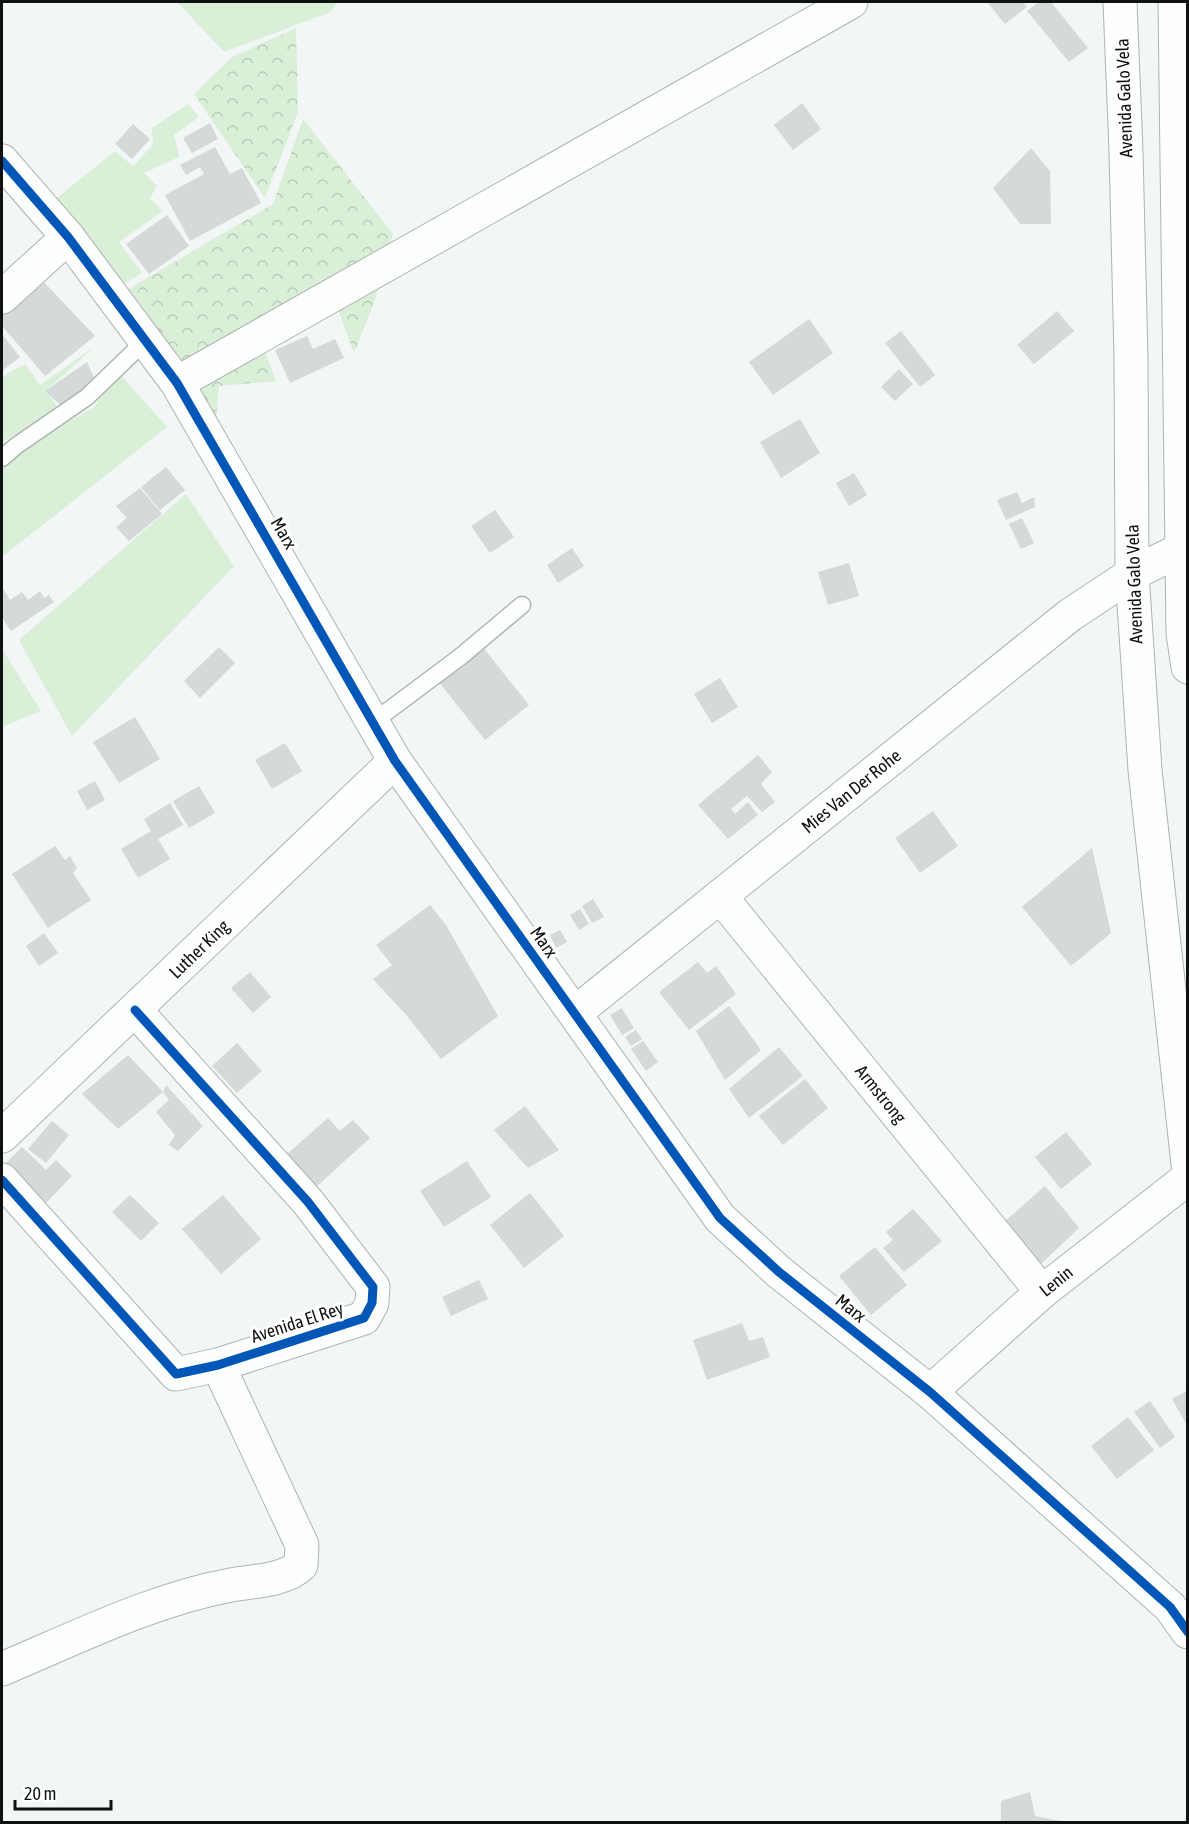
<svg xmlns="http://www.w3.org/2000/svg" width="1189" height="1824" font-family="'Asap Condensed',sans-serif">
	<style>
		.grass { fill: #d9efd8 }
		.forest { fill: url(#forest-crowns) }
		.building { fill: #d6d9d9 }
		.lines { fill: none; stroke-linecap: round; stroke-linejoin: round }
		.service-casing { stroke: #b1b3b3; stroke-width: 19 }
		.minor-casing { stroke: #b1b3b3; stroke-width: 35 }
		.secondary-casing { stroke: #b1b3b3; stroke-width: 35 }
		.service { stroke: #fdfefe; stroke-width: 16 }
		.minor { stroke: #fdfefe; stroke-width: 33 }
		.secondary { stroke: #fdfefe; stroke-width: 33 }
		.cycleway-casing { stroke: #fff; stroke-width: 13 }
		.cycleway { stroke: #0057b8; stroke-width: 9 }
		.labels { text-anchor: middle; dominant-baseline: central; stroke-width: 6; stroke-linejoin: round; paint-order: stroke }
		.street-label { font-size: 18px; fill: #0f1112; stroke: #fff }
	</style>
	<defs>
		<pattern id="forest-crowns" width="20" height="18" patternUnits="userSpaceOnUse" patternTransform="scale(1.5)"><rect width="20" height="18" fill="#d9efd8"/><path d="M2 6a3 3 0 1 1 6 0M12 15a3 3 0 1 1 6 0" fill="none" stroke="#b9ccb8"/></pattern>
	</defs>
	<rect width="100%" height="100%" fill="#f2f6f6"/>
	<!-- grass -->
	<g class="grass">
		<polygon points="177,2 338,2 331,12 224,52"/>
		<polygon points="188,104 199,117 174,135 179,157 144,173 157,186 150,198 163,211 119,242 142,273 104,296 42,210 115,151 133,166 153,145 152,128"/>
		<polygon points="94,347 46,391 60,410 2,442 2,377 25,364 40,385"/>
		<polygon points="118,372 167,427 2,557 2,466 19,450 94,407"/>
		<polygon points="186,494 234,566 72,736 19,640"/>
		<polygon points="2,649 41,711 2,727"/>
	</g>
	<!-- forest -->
	<g class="forest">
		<polygon points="296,28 298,112 265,198 194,94 232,57"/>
		<polygon points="303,119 393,234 375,300 354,353 333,296 259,335 276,381 219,386 214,441 120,294 273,204"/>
	</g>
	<!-- building -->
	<g class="building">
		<polygon points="987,2 1023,2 1027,7 1005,24"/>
		<polygon points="1039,2 1051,2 1088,48 1069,62 1027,11"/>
		<polygon points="802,103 821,129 793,150 774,125"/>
		<polygon points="210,123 218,139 192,153 183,138"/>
		<polygon points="133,124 150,139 132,159 115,144"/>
		<polygon points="215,147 230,174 242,168 261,203 190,241 165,195 204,174 200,167 186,175 180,165"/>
		<polygon points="1031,148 1050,171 1051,224 1020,224 993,188"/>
		<polygon points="167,215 189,246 149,274 126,244"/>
		<polygon points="41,279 95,336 45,376 2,326 2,310"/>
		<polygon points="1057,311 1074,331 1034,364 1017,345"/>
		<polygon points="809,319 833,353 773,395 749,362"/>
		<polygon points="901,331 935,375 920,387 885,343"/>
		<polygon points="2,334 20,357 2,371"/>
		<polygon points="307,336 313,349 335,339 344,358 290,383 275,350"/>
		<polygon points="87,362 95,380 65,409 45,391"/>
		<polygon points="899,369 913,384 895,401 881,387"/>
		<polygon points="800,419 820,453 781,478 760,442"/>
		<polygon points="166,467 185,490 160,510 141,487"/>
		<polygon points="854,473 867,495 849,506 836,483"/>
		<polygon points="140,488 162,514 129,541 116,527 127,518 116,506"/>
		<polygon points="1017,492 1022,503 1034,497 1035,507 1006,520 997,500"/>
		<polygon points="495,510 514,537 490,553 471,526"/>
		<polygon points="1022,518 1034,543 1021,549 1009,524"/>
		<polygon points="572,548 584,566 558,583 547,565"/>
		<polygon points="849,563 859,596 828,605 818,572"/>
		<polygon points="2,587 10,600 22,592 28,600 40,591 44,598 49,595 54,602 11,631 2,617"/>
		<polygon points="482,646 529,705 485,740 438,681"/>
		<polygon points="219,647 235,663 200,698 184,681"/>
		<polygon points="720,678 738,707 712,723 694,694"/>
		<polygon points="135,717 160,759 119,783 93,742"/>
		<polygon points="285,743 302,771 272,789 255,760"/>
		<polygon points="758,755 772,772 761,784 775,802 762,812 747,796 731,809 735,814 748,802 758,815 728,839 698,805"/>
		<polygon points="95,781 105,800 87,810 77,791"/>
		<polygon points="199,786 215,813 189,828 173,801"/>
		<polygon points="170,803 183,825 158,839 170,859 138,878 121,849 151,831 144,819"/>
		<polygon points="933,811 958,846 920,873 895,838"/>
		<polygon points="55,846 65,860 70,856 77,868 73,873 91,900 48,928 12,874"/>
		<polygon points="1092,848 1111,933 1071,966 1022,907"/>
		<polygon points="593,899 604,917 592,923 582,906"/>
		<polygon points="430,905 446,925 498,1016 441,1059 408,1017 373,979 392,965 376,945"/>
		<polygon points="580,909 589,924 579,930 570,915"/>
		<polygon points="560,930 567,942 556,948 550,935"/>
		<polygon points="44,933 58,953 39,966 26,946"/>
		<polygon points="698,962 707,973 716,966 736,994 689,1030 659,992"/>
		<polygon points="250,972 271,997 253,1013 231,988"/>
		<polygon points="729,1006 761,1050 725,1080 696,1031"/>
		<polygon points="622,1008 634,1028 622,1035 610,1015"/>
		<polygon points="636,1030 642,1039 631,1046 625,1037"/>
		<polygon points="643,1041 658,1062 646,1071 631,1049"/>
		<polygon points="237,1043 262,1071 237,1093 212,1066"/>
		<polygon points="779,1047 803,1076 749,1118 729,1089"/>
		<polygon points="128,1055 163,1092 118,1129 82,1094"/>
		<polygon points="805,1079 828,1108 783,1145 759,1116"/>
		<polygon points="166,1085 203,1126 178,1151 169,1145 175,1135 156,1112 169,1100 163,1092"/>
		<polygon points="525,1106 559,1150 528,1168 494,1130"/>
		<polygon points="328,1118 340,1131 353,1120 370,1138 316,1187 286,1155"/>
		<polygon points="52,1121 69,1135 46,1163 28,1149"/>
		<polygon points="1066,1132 1092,1164 1061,1189 1035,1157"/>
		<polygon points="22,1147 46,1170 56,1160 72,1176 46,1203 5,1164"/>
		<polygon points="467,1161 491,1197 444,1227 420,1191"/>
		<polygon points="1045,1186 1079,1228 1039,1266 1004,1222"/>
		<polygon points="530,1193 564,1236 524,1268 490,1225"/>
		<polygon points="130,1195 159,1223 141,1241 112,1212"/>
		<polygon points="223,1195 261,1239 221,1274 182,1229"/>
		<polygon points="913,1209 942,1241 904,1272 883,1248 893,1240 886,1232"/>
		<polygon points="875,1247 907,1285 871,1315 839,1276"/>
		<polygon points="479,1280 488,1299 451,1316 442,1297"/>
		<polygon points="742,1323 749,1341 763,1337 770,1357 707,1380 693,1340"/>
		<polygon points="1188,1390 1188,1427 1172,1399"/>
		<polygon points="1150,1401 1175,1437 1160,1448 1134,1412"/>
		<polygon points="1128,1417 1154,1450 1117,1479 1091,1446"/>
		<polygon points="1030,1792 1035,1816 1061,1821 1062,1822 1001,1822 1001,1801"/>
	</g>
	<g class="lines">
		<!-- service casing -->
		<g class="service-casing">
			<g id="service">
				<polyline points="2,458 16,446 87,397 145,341"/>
				<polyline points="373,722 460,657 522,605"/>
			</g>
		</g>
		<!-- minor casing -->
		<g class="minor-casing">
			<g id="minor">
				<polyline points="2,161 68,237 177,383 395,761 720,1218 779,1272 930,1392 1170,1607 1188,1632"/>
				<polyline points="2,297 68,237"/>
				<polyline points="177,383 851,2"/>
				<polyline points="720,896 1042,1292"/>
				<polyline points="575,1013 1070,615 1132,574 1182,549"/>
				<polyline points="2,1136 395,761"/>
				<polyline points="2,1180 176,1374 218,1365 364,1318 372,1303 373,1287 308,1202 135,1010"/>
				<polyline points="930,1392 1042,1292 1188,1178"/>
				<path d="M2,1669C76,1638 151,1600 231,1585C253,1581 284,1581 301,1565L302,1545L218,1365"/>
			</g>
		</g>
		<!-- secondary casing -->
		<g class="secondary-casing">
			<g id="secondary">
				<polyline points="1120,2 1126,152 1131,358 1132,574 1145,770 1188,1164"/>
				<polyline points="1175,2 1183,633 1188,667"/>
			</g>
		</g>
		<!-- service -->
		<use href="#service" class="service"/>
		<!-- minor -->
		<use href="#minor" class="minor"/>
		<!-- secondary -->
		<use href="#secondary" class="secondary"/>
		<!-- cycleway casing -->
		<g class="cycleway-casing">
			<g id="cycleway">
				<polyline points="2,161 68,237 177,383 395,761 720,1218 779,1272 930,1392 1170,1607 1188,1632"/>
				<polyline points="2,1180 176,1374 218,1365 364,1318 372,1303 373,1287 308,1202 135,1010"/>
			</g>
		</g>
		<!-- cycleway -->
		<use href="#cycleway" class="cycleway"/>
	</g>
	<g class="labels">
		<!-- street labels -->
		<g class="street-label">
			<text transform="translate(1124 98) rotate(-92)">Avenida Galo Vela</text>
			<text transform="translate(284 533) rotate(60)">Marx</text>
			<text transform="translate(1134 584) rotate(-92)">Avenida Galo Vela</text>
			<text transform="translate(851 791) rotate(-39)">Mies Van Der Rohe</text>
			<text transform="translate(544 942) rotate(55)">Marx</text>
			<text transform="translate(199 949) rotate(-44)">Luther King</text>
			<text transform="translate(881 1094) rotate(51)">Armstrong</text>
			<text transform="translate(1056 1281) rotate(-39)">Lenin</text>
			<text transform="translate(851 1308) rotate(39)">Marx</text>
			<text transform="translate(297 1322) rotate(-18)">Avenida El Rey</text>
		</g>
	</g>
	<!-- border -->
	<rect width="1189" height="1824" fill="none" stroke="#0f1112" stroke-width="6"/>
	<!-- scale -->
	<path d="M15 1800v9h96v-9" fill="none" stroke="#0f1112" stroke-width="3"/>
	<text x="24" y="1800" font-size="18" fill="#0f1112" stroke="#ffffff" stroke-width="4.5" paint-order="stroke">20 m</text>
</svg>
